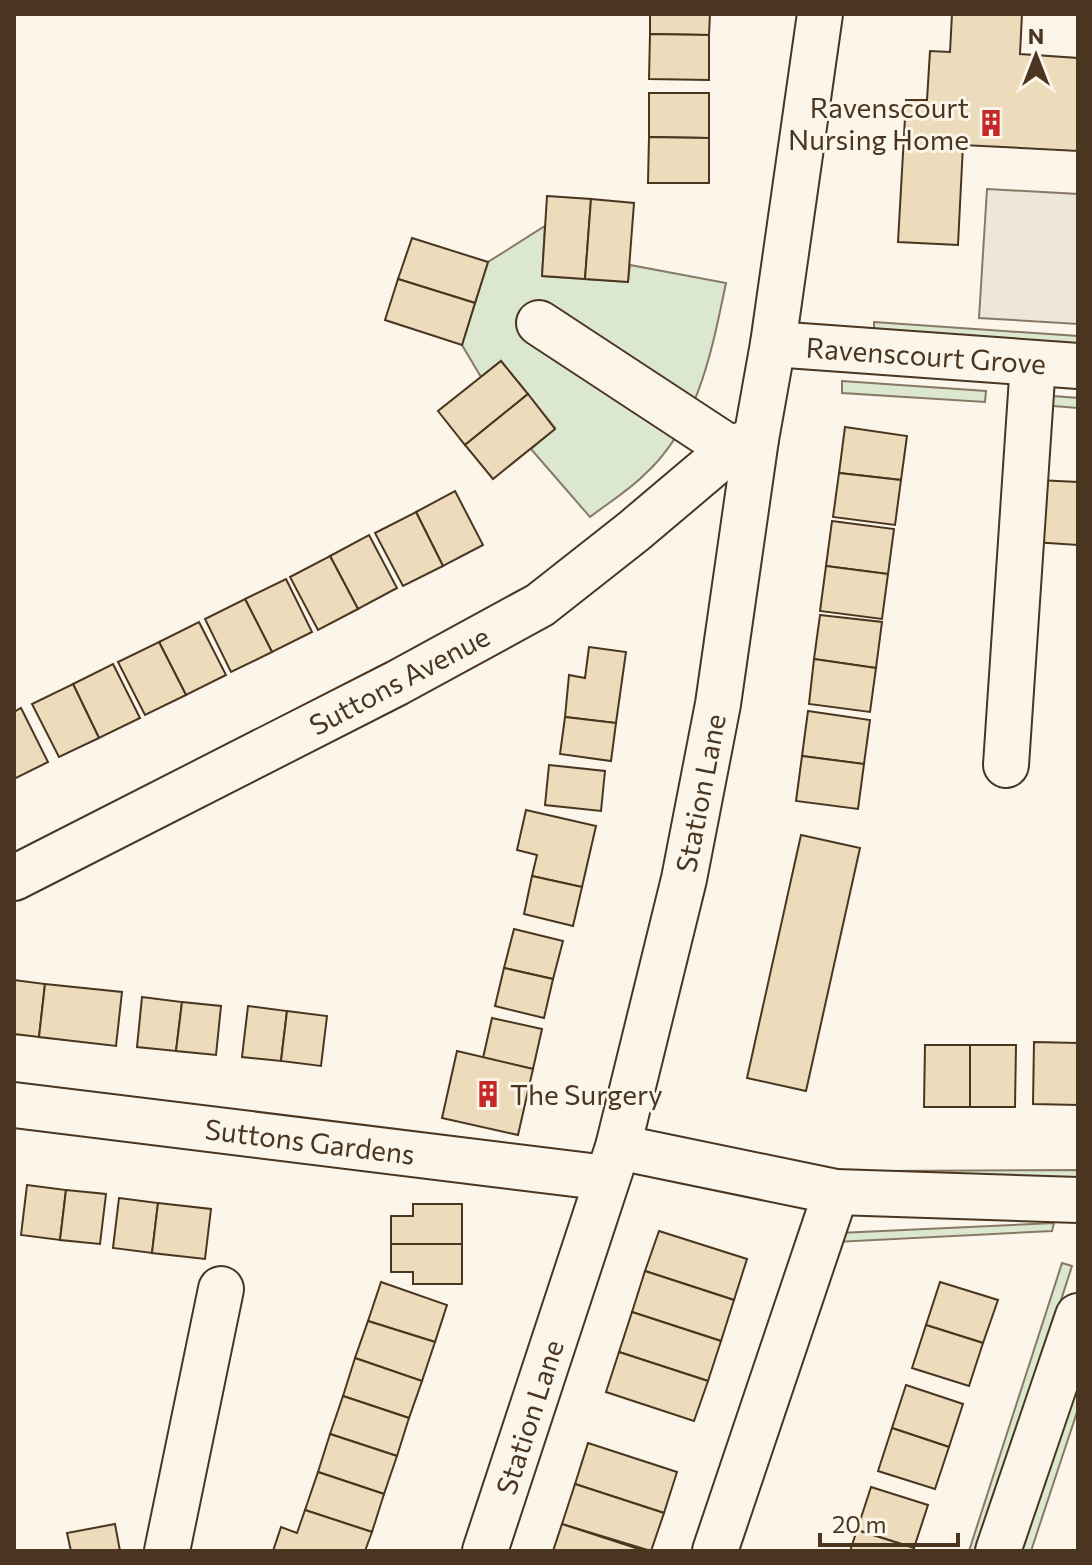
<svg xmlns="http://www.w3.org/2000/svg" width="1092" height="1565" font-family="Commissioner,sans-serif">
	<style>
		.green { fill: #dce7d0; stroke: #887966; stroke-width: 2 }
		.parking { fill: #ede7d9; stroke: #887966; stroke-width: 2 }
		.building { fill: #ecdcbc; stroke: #4a3520; stroke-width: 2 }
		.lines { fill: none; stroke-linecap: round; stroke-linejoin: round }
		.minor-casing { stroke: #4a3520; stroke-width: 48 }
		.minor { stroke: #fbf6e9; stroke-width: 44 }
		.labels { text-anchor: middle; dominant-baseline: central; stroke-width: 6; stroke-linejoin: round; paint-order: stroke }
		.poi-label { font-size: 28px; fill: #4a3520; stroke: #fbf6e9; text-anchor: end }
		.street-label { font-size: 28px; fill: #4a3520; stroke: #fbf6e9 }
	</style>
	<rect width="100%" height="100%" fill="#fbf6e9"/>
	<!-- green -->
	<g class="green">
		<path d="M545,226L542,276L628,282L630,265L726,283C712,350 698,427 644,475C628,491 608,503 590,517L531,449L555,428L501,361L481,377L462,345L488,262Z"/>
		<polygon points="874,322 1078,336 1078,346 874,333"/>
		<polygon points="842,381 986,391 985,402 842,393"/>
		<polygon points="1041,395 1078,398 1078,408 1040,405"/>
		<polygon points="1078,1170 1078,1177 880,1177 880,1171"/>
		<polygon points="1054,1223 1052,1231 836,1242 839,1233"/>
		<polygon points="1062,1263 1072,1266 980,1551 969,1551"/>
		<polygon points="1078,1381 1078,1409 1031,1551 1022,1551"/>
	</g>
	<!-- parking -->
	<polygon class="parking" points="987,189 1078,194 1078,324 979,318"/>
	<!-- building -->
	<g class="building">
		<polygon points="650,14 710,14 709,35 650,34"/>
		<polygon points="952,14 1022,14 1020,54 1078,58 1078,151 963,145 958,245 898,242 906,100 927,100 930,51 950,52"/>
		<polygon points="650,34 709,35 709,80 649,79"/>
		<polygon points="649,93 709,93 709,138 649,137"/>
		<polygon points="649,137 709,138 709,183 648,183"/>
		<polygon points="547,196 591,199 585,279 542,276"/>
		<polygon points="591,199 634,203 628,282 585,279"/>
		<polygon points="412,238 488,262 475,303 398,279"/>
		<polygon points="398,279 475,303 462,345 385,320"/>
		<polygon points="501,361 528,394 465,445 438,411"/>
		<polygon points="528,394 555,429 493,479 465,445"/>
		<polygon points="845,427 907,436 901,480 839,473"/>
		<polygon points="839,473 901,480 895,525 833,517"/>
		<polygon points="1037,480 1078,482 1078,545 1033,542"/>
		<polygon points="455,491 483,545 443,566 416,512"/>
		<polygon points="416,512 443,566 403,586 375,533"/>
		<polygon points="832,521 894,529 888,574 826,566"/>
		<polygon points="369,535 397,588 358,609 330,556"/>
		<polygon points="330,556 358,609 318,630 290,577"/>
		<polygon points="826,566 888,574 882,619 820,611"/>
		<polygon points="286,579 312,632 272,652 245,599"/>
		<polygon points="245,599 272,652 231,672 205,619"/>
		<polygon points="820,615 882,622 876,668 814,659"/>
		<polygon points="199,622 226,675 186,695 159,642"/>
		<polygon points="159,642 186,695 145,715 118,662"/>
		<polygon points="589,647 626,652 616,723 565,717 569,675 585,678"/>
		<polygon points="814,659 876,668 870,712 809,704"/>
		<polygon points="113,664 140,718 99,738 73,684"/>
		<polygon points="73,684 99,738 59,757 32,704"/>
		<polygon points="21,708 48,762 14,779 14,712"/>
		<polygon points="808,711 870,720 864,764 802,756"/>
		<polygon points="565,717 616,723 611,761 560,754"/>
		<polygon points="802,756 864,764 858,809 796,801"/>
		<polygon points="549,765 605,771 601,811 545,805"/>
		<polygon points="526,810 596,826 582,887 532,876 537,855 517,850"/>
		<polygon points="801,835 860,848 806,1091 747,1078"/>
		<polygon points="532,876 582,887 573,926 524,914"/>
		<polygon points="514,929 563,941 553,979 504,968"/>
		<polygon points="504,968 553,979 544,1018 495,1006"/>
		<polygon points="14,980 45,984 39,1037 14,1034"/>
		<polygon points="45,984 122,992 116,1046 39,1037"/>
		<polygon points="142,997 182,1002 176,1051 137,1047"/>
		<polygon points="182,1002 221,1006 216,1055 176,1051"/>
		<polygon points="248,1006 287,1011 281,1061 242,1057"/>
		<polygon points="287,1011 327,1016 321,1066 281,1061"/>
		<polygon points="492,1018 542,1029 533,1069 483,1058"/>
		<polygon points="1034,1042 1078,1043 1078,1105 1033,1104"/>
		<polygon points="925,1045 970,1045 970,1107 924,1107"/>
		<polygon points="970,1045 1016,1045 1015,1107 970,1107"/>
		<polygon points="457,1051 533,1069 518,1135 442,1118"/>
		<polygon points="27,1185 66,1190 60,1240 21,1235"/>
		<polygon points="66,1190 106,1194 100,1244 60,1240"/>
		<polygon points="119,1198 158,1203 152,1253 113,1248"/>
		<polygon points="158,1203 211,1209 205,1259 152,1253"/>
		<polygon points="413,1204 462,1204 462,1244 391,1244 391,1216 413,1216"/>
		<polygon points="659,1231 747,1259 734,1300 645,1271"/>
		<polygon points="391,1244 462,1244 462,1284 413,1284 413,1272 391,1272"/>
		<polygon points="645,1271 734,1300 721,1341 632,1312"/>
		<polygon points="381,1282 447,1305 435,1342 368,1321"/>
		<polygon points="940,1282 998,1300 983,1343 926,1325"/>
		<polygon points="632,1312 721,1341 708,1381 619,1352"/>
		<polygon points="368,1321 435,1342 422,1381 355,1358"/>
		<polygon points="926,1325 983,1343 969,1386 912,1368"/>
		<polygon points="619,1352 708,1381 694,1421 606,1392"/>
		<polygon points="355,1358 422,1381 409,1418 343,1396"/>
		<polygon points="906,1385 963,1404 949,1447 892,1428"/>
		<polygon points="343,1396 409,1418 397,1456 330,1434"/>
		<polygon points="892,1428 949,1447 935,1489 878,1471"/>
		<polygon points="330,1434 397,1456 384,1494 318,1472"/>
		<polygon points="588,1443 677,1472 664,1513 575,1484"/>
		<polygon points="318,1472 384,1494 372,1532 305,1510"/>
		<polygon points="575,1484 664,1513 651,1551 562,1524"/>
		<polygon points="871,1487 928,1505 914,1548 857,1530"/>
		<polygon points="305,1510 372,1532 365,1551 273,1551 281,1527 297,1533"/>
		<polygon points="115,1524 120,1551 71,1551 67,1533"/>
		<polygon points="562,1524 645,1551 553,1551"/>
		<polygon points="857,1530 914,1548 913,1551 850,1551"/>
	</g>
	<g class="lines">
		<!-- minor casing -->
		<g class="minor-casing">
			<g id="minor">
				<polyline points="539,323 731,449"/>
				<polyline points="773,344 1078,366"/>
				<polyline points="1006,765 1033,363"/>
				<polyline points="14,878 397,683 540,605 634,531 731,449 756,439"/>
				<polyline points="14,1105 607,1178"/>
				<polyline points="618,1147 836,1192 1078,1200"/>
				<polyline points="167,1551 221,1289"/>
				<polyline points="485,1551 618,1147 684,879 718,704 756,439 773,344 820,14"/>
				<polyline points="715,1551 836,1192"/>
				<polyline points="998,1551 1078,1316"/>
			</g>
		</g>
		<!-- minor -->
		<use href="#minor" class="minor"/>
	</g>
	<!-- icons -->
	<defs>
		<g id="building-bare" transform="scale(2.16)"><path d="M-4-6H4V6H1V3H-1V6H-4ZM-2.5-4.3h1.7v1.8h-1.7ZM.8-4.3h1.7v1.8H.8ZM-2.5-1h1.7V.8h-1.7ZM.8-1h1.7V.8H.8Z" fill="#c62828" stroke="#fbf6e9" stroke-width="2.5" paint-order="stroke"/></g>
	</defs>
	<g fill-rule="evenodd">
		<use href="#building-bare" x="991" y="123"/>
		<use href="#building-bare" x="488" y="1094"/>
	</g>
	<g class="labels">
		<!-- poi labels -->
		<g class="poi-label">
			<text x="969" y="107">Ravenscourt<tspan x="969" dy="32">Nursing Home</tspan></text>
			<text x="510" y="1094" text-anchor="start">The Surgery</text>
		</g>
		<!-- street labels -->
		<g class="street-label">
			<text transform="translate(926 355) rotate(4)">Ravenscourt Grove</text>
			<text transform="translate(399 680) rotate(-28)">Suttons Avenue</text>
			<text transform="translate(700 793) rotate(-79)">Station Lane</text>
			<text transform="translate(310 1141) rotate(7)">Suttons Gardens</text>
			<text transform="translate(529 1417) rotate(-72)">Station Lane</text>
		</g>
	</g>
	<!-- border -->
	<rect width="1092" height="1565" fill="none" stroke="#4a3520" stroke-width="32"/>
	<!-- north arrow -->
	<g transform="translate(1036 56)" stroke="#fbf6e9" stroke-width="6" paint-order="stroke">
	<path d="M0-6L14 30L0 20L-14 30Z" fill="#4a3520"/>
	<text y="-12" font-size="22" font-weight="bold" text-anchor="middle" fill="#4a3520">N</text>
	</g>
	<!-- scale -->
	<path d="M820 1533v12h138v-12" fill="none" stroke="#4a3520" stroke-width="4"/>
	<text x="832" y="1533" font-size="24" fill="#4a3520" stroke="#fbf6e9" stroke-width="6" paint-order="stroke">20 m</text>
</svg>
